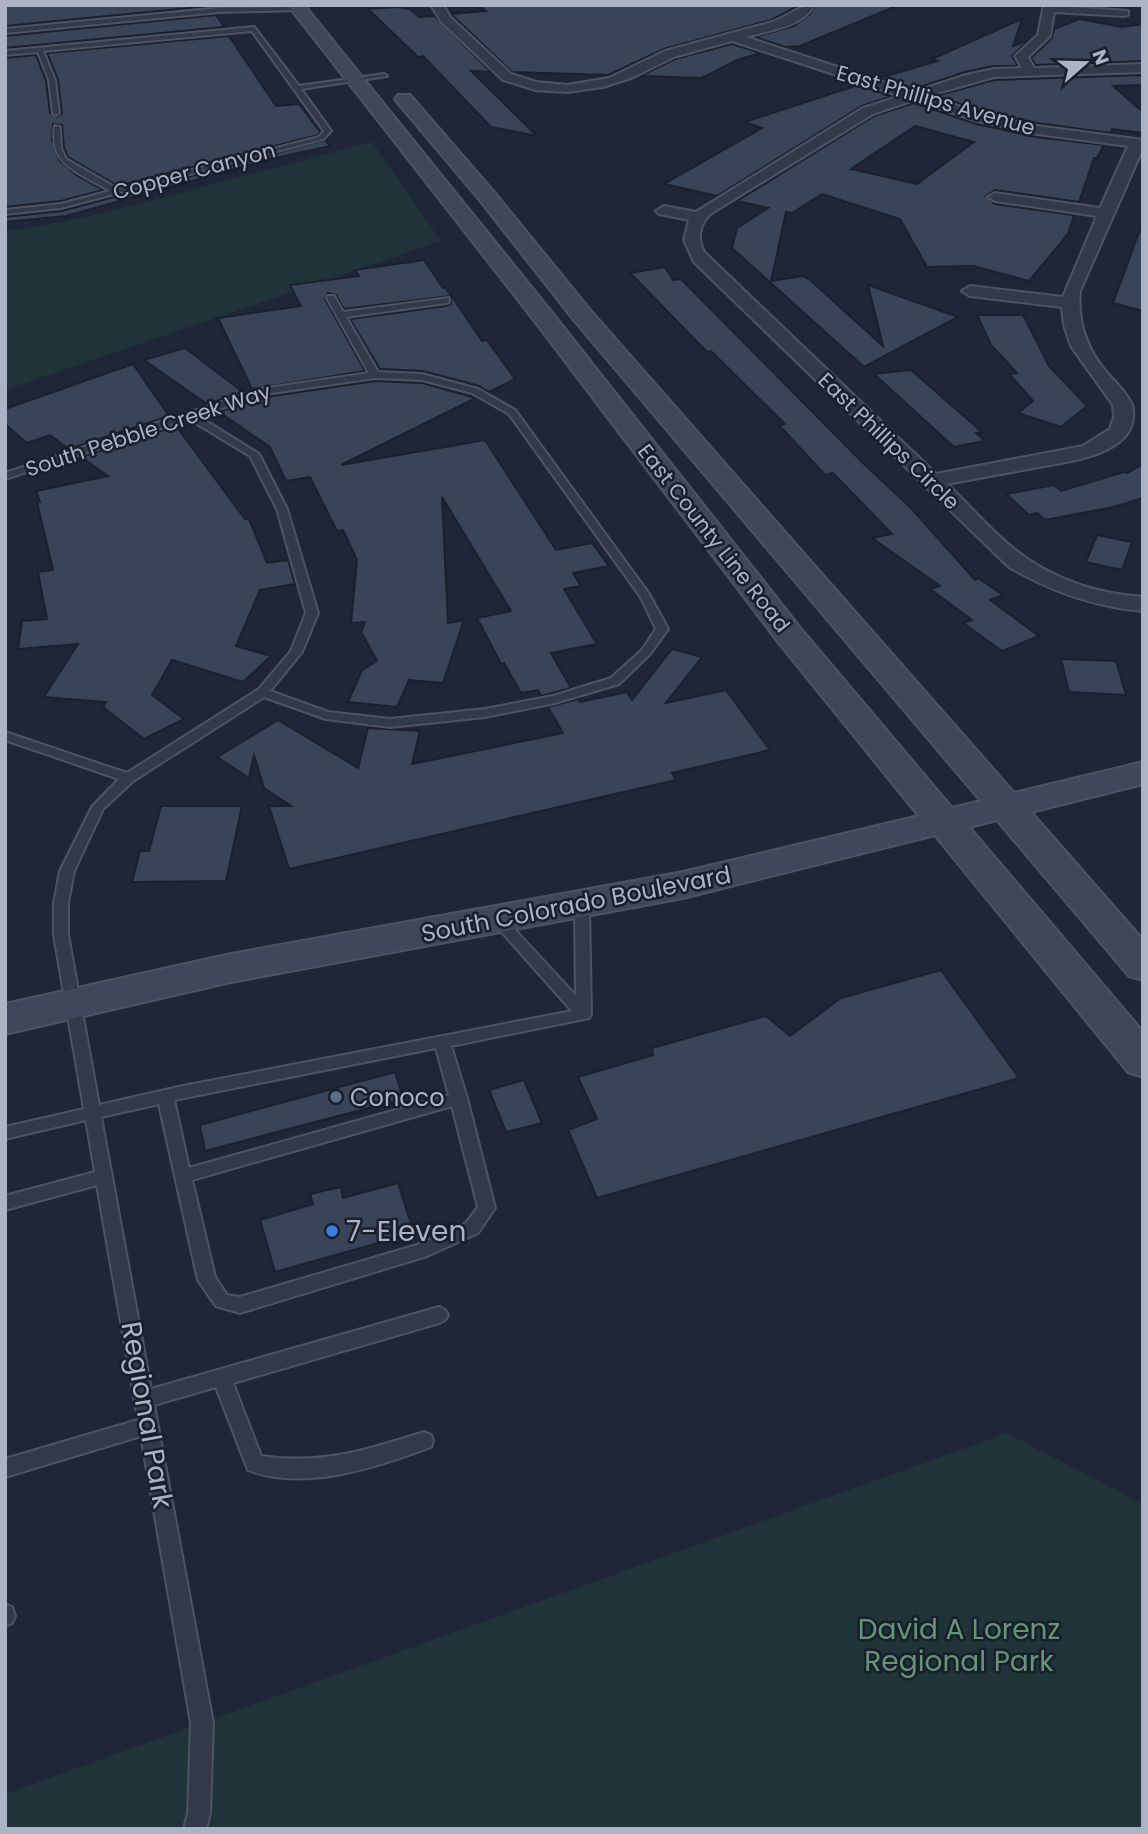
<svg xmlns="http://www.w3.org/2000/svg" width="1148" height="1834" font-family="Poppins,sans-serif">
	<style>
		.green { fill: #203338 }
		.building { fill: #3a4458; stroke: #1a202e; stroke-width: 2; fill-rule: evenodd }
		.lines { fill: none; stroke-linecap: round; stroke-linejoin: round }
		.lane-casing { stroke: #4d5363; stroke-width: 4 }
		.street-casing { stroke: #4d5363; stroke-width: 4 }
		.secondary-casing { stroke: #4d5363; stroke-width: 4 }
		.lane { fill: #323948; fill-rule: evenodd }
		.street { fill: #323948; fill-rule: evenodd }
		.secondary { fill: #40475b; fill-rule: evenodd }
		.service-dot { fill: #5c6f8a; stroke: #181e2c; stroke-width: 2.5 }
		.shop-dot { fill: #3f7fe0; stroke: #181e2c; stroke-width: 2.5 }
		.labels { text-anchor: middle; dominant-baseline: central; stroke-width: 5; stroke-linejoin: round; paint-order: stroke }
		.far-street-label { font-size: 21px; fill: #acb3c5; stroke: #181e2c }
		.street-label { font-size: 24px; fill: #acb3c5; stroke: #181e2c }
		.poi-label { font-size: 24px; fill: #acb3c5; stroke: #181e2c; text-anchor: start }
		.near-poi-label { font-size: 28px; fill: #acb3c5; stroke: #181e2c; text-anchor: start }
		.near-street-label { font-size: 28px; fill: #acb3c5; stroke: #181e2c }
		.near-park-label { font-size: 28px; fill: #639675; stroke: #181e2c }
	</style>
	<rect width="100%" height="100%" fill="#1f2637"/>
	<!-- green -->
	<g class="green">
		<polygon points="372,142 441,241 5,390 5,229 18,230 101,214"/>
		<polygon points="1007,1433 1143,1504 1143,1829 5,1829 5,1794"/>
	</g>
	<!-- building -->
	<g class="building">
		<polygon points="5,5 209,5 210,6 5,26"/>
		<polygon points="479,5 800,5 771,20 664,49 608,75 512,72 451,14 486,11"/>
		<polygon points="816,5 899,5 800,46 785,47 755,37 794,26 810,14"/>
		<polygon points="397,7 410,9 419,17 435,16 491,72 471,71 537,136 491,127 423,56 418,57 368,9"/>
		<polygon points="216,15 224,27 5,48 5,36"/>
		<polygon points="1022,19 1013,46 1029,40 1012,56 1018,66 993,66 965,72 914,89 879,78 938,61 932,59"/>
		<polygon points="1079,19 1122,27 1143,24 1143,61 1036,65 1031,58 1052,38 1054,29"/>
		<polygon points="229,36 276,106 299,104 320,132 318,135 118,186 68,157 64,147 62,125 53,124 52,140 60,161 76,175 103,190 61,201 5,207 5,58 36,55 46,81 50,113 57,117 62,113 58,80 47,53"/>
		<polygon points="732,44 761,53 737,60 702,78 640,76 675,59"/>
		<polygon points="1143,75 1143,85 1113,86 1143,112 1143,133 1112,129 1110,133 1037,123 986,112 936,96 994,80"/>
		<polygon points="858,85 892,96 862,106 717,196 664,184 762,128 745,122"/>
		<path d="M914,103L976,124L1036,137L1104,145L1097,158H1094L1079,202L995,190L986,196L995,204L1074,215L1068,234L1029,281L973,266L927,267L900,219L822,194L792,213L786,212L771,281L803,276L809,279L883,346L868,285L958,317L864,367L732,248L737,228L768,208L737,201L874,116ZM915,126L974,142L917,184L851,169Z"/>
		<polygon points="325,140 330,146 271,159 66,216 5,222 5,217 62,211"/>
		<polygon points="1139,232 1143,233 1143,311 1113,303"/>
		<polygon points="424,260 443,288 446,288 482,341 487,340 515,379 489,392 479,386 423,371 380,369 350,319 446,306 451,304 451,296 344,309 336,295 328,293 325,299 365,371 252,389 218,318 301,306 290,285 359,276 355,270"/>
		<polygon points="665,267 673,280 681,279 863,463 911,508 975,580 978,578 1003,595 990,600 1039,636 1002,651 963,623 972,620 930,589 940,586 872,538 892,534 833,473 825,475 779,425 785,424 711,351 707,352 630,273"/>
		<polygon points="977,315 1023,315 1049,366 1087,406 1061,427 1018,413 1033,401 1009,374 1017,373 991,345"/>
		<polygon points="185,348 243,392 207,404 144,360"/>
		<polygon points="133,364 169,416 69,449 50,435 27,443 5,424 5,409"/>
		<polygon points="911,370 982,432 976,433 985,441 954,447 874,374"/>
		<polygon points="375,381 422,383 476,398 341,465 485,440 556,550 592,543 609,566 573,573 581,586 564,589 597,644 551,653 571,688 541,696 538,690 521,693 504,663 501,664 477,618 511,611 442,497 448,623 464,620 443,683 409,680 397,707 348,702 362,670 377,661 361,632 365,622 351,623 357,560 343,530 337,531 310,477 286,481 270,447 219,412 254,400 259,404 257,400 266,397"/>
		<polygon points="176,426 245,519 249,519 267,563 288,560 295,584 260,590 236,646 271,656 243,682 172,660 152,695 184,719 144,739 103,707 106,702 44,697 78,644 18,649 22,621 47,619 38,572 53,570 37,502 40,502 36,491 108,476 81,457"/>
		<polygon points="1143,464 1143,498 1114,507 1045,520 1037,513 1029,515 1006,494 1054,485 1061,491 1124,472 1127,473"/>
		<polygon points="1097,535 1132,542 1122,570 1086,562"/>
		<polygon points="672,649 702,657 666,703 726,690 770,750 672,773 676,780 289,869 269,806 291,806 264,788 254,755 249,778 217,757 278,720 358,768 368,728 420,731 412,764 563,733 548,707 578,699 580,702 627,692 632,700"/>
		<polygon points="1061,659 1116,661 1126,695 1069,692"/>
		<polygon points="161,806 242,806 226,881 132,882 140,851 149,851"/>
		<polygon points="941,970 1019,1078 597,1198 568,1130 597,1119 578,1077 653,1055 652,1048 766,1016 790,1036 841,998"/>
		<polygon points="395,1072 403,1099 205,1151 200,1125"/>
		<polygon points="524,1080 542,1123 506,1132 489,1090"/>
		<polygon points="398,1183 414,1233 275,1272 260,1220 313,1204 310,1194 341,1187 343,1198"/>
	</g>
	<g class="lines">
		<!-- lane casing -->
		<g class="lane-casing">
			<g id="lane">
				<polygon points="298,7 300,10 220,12 5,33 5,29 220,8"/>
				<path d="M254,27L299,86L384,74L387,76L301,89L331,131L323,139L61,208L5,214V210L61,204L110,191C81,173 48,166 55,126L60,127L61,148L66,159L118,189L319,137L324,131L252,31L43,51L55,80L59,113L56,115L53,113L49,80L38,52L5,55V51Z"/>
				<path d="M328,296H334L343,312L449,298V302L446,303L346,317L378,372L422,374L478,389L515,410L649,594L668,629L650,654L619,684L555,703L485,717L390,727L326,719L264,697L133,781L103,809L74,871L68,903V935L99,1105L183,1086L572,1011L492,921L494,918H504L576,996L575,906L582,901L589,906L591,1014L589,1018L451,1046L467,1098L495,1208L478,1233L427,1256L240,1313L216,1306L198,1280L159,1104L101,1117L151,1389L439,1307L445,1310L448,1315L445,1320L439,1323L233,1383L261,1456C322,1465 367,1450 424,1432L431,1435L433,1441L431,1447C378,1467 303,1492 248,1470L216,1387L154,1405L213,1723L210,1813L206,1829H184L188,1813L191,1723L141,1436L5,1477V1459L138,1420L97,1185L5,1210V1196L95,1172L86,1120L5,1139V1127L84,1109L54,935V903L60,871L92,807L119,779L5,740V732L127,773L259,689L291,651L306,613L277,509L250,456L189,419L5,479V473L261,389L369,373L327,298ZM375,378L422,380L472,393L509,414L640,596L656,629L642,650L611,678L553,696L485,709L390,719L328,712L270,691L302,652L318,613L287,509L259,454L198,416L265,394ZM436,1048L449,1095L189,1168L174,1100ZM452,1106L478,1207L466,1223L417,1245L240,1297L227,1295L215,1277L192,1180Z"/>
				<polygon points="5,1604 12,1607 15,1616 12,1623 5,1626"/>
			</g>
		</g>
		<!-- street casing -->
		<g class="street-casing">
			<path id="street" d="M431,5H443L450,17L511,74L536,82L567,85L609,78L665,51L772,22C787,17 799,5 814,5C803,27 767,31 746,37L914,92L966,75L994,69L1022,68L1015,56L1038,35L1044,5L1128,11V15L1124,16L1054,12L1050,36L1028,57L1034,68L1143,64V72L994,77L927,96L985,115L1037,126L1143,140V148L1080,291C1077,323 1087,350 1108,374C1117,384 1126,392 1132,405C1144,457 1061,462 1028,469C1001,474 974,479 947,484C972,508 997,538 1026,558C1060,582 1102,594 1143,597V611C1094,607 1051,591 1009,567L694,262L684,240L689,220L659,214L656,211L664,206L696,212L863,108L901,96L732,41L674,57L631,78L603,87L567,92L536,90L503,80L441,21ZM914,100L977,121L1037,134L1128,146L1100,208L995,193L988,197L995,201L1097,216L1063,297L970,286L962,291L970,296L1062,307L1064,325L1071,346L1113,405L1114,417L1110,429L1083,446L936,474L704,252C697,237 699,226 710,214L873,114Z"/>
		</g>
		<!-- secondary casing -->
		<g class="secondary-casing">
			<polygon id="secondary" points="288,5 304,5 553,314 801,629 952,808 981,801 574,320 479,199 398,103 395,99 398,95 410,95 493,191 590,310 1014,793 1143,762 1143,784 1031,812 1143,940 1143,980 1129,976 997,820 969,827 1143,1032 1143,1077 1128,1072 935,835 683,898 231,982 5,1034 5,1004 231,954 683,872 919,816 779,643 537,324"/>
		</g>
		<!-- lane -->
		<use href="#lane" class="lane"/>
		<!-- street -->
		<use href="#street" class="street"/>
		<!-- secondary -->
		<use href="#secondary" class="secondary"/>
	</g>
	<!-- markers -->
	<circle class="service-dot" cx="336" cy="1097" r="7"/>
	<circle class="shop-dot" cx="332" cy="1231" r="7"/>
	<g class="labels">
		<!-- far-street labels -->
		<g class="far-street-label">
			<text transform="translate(936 100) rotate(16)">East Phillips Avenue</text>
			<text transform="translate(194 171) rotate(-15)">Copper Canyon</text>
			<text transform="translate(148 430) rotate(-18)">South Pebble Creek Way</text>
			<text transform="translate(889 441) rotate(44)">East Phillips Circle</text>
			<text transform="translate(714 538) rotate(52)">East County Line Road</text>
		</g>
		<!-- street labels -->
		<g class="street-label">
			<text transform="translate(576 904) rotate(-11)">South Colorado Boulevard</text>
		</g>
		<!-- poi labels -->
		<g class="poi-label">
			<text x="350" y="1097">Conoco</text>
		</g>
		<!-- near-poi labels -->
		<g class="near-poi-label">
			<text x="346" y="1231">7-Eleven</text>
		</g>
		<!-- near-street labels -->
		<g class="near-street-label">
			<text transform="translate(147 1415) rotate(80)">Regional Park</text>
		</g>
		<!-- near-park labels -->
		<g class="near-park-label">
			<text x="959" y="1629">David A Lorenz<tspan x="959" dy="32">Regional Park</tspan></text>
		</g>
	</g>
	<!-- border -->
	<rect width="1148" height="1834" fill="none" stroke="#acb3c5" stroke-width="14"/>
	<!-- north arrow -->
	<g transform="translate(1085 63) rotate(70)" stroke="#181e2c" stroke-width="5" paint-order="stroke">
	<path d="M0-5L12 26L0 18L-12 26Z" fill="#acb3c5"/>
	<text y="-10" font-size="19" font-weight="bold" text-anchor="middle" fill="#acb3c5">N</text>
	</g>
</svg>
